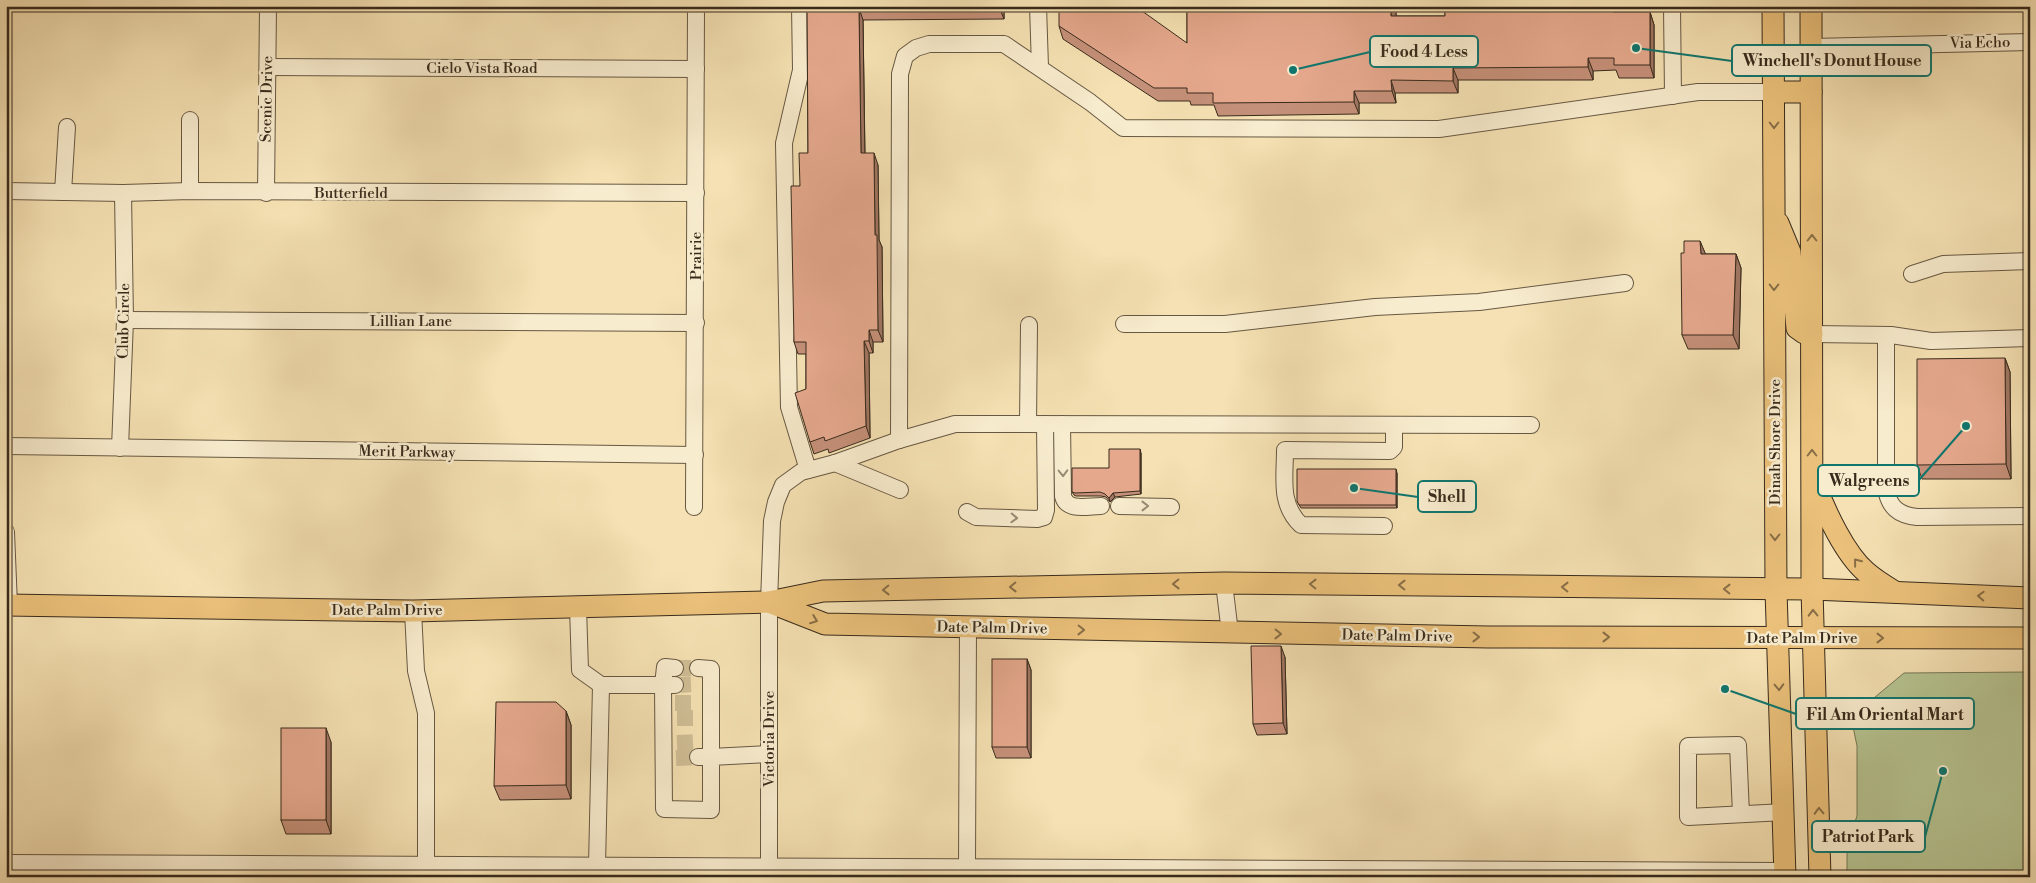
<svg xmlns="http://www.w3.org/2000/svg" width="2036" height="883" font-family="'Libre Bodoni',serif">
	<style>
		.green { fill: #b6c491; stroke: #777856 }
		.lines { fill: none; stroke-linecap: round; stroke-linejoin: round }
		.minor-tunnel { stroke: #cfbd95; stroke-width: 16; stroke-dasharray: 16 8; stroke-linecap: butt }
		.minor-casing { stroke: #675842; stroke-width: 18 }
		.major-casing { stroke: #382b1c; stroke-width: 23 }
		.minor { stroke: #f8ecce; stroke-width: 16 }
		.major { stroke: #eac07a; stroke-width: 21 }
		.wall { fill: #c59079; stroke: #382b1c }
		.shaded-wall { fill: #a07663; stroke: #382b1c }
		.building { fill: #e5a88d; stroke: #382b1c }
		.oneway { stroke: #886e46 }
		.oneway2 { stroke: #988c75 }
		.labels { text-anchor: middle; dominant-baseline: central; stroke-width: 5; stroke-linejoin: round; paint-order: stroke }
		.street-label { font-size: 15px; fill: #382b1c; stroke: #f8ecce }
		.leader { fill: none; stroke: #0f766e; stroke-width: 2 }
		.callout-dot { fill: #0f766e; stroke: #f8ecce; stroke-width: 2 }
		.callout { fill: #f8ecce; stroke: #0f766e; stroke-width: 2 }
		.callout-label { font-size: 16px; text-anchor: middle; font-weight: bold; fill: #382b1c }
	</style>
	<rect width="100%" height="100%" fill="#f5e1b3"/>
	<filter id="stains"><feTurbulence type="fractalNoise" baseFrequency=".004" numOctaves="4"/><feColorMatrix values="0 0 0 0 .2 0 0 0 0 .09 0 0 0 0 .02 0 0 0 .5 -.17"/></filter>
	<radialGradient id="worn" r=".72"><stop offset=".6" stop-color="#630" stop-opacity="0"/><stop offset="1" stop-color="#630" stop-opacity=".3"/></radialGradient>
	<!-- green -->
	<polygon class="green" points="2030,672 2030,877 1847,877 1847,844 1857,816 1857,746 1851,717 1904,673"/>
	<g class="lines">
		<!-- minor-tunnel -->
		<g class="minor-tunnel">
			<polyline points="675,668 698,668"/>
			<polyline points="675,685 699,684"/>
			<polyline points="675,703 698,703"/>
			<polyline points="677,718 697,718"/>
			<polyline points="677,743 698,742"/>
			<polyline points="676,758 698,757"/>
		</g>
		<!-- minor casing -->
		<g class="minor-casing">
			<g id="minor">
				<polyline points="800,6 801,70 784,143 789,407 808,470"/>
				<polyline points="1038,6 1040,67"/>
				<polyline points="1672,6 1673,96"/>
				<polyline points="1811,47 2030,42"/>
				<polyline points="268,67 696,69"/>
				<polyline points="190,120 190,191"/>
				<polyline points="6,191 123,193 190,191 696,193"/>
				<polyline points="63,192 67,127"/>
				<polyline points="266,193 268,6"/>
				<polyline points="1912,274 1943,264 2030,261"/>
				<polyline points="125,320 696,323"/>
				<polyline points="1124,324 1225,324 1375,307 1479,302 1625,283"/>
				<polyline points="1812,334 1891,335 1931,341 2030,338"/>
				<path d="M1886,335V489C1889,507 1898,515 1917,517L2030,516"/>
				<polyline points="1028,424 1029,325"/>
				<path d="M1062,424L1063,496C1067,512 1088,506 1101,506"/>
				<polyline points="899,440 900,74 905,56 916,48 929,44 1004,44 1090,102 1123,128 1439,129 1698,92 1774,92"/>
				<polyline points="6,446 695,455"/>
				<polyline points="120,448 125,320 123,193"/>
				<polyline points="835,463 900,490"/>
				<polyline points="1119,506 1171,507"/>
				<polyline points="694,507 696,6"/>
				<polyline points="967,512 976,517 1037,519 1044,517 1046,510 1045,424"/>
				<path d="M1384,526L1301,525C1279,504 1285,478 1285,450L1390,451L1394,447V425"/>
				<polyline points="6,532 9,605"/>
				<polyline points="1224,583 1230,633"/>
				<polyline points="578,607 580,670 601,685 597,866"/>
				<polyline points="413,611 416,671 426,713 426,865"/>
				<polyline points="675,668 665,667 663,685 675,685"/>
				<polyline points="698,668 711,669 711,757 698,757"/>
				<polyline points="601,685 663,685 664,809 711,810 711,757 769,754"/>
				<polyline points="1741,814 1738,745 1688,746 1688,817 1783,812"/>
				<polyline points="6,863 1785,871"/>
				<polyline points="967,868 968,627"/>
				<polyline points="769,877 769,602 772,521 776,502 783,485 801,472 835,463 899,440 955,424 1531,425"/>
			</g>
		</g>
		<!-- major casing -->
		<g class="major-casing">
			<g id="major">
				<polyline points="1773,6 1776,590 1785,877"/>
				<polyline points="1811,6 1812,589 1820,877"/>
				<polyline points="1774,92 1811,92"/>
				<polyline points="1778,223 1790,252 1797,328 1804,333 1812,334"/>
				<path d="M1816,487C1826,513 1845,554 1866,572C1875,580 1885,586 1895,592"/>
				<polyline points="769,602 825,624 1488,637 2030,638"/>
				<polyline points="6,605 413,611 769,602 823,591 1224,583 1812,589 2030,598"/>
			</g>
		</g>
		<!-- minor -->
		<use href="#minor" class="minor"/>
		<!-- major -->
		<use href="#major" class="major"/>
	</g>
	<!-- wall -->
	<g class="wall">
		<polygon points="807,6 1004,6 1004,19 863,20 865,153 878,165 879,240 882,247 883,342 873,342 873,353 869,353 870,438 829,453 828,449 814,454 810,442 806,389 806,354 798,354 794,342 800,186 808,153"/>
		<polygon points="1187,6 1396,6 1396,16 1445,16 1445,6 1618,6 1618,12 1650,12 1654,25 1654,78 1619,78 1616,70 1593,71 1593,80 1458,80 1458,93 1395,93 1396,103 1359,103 1359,114 1218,116 1214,105 1191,105 1190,101 1158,101 1063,39 1059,26 1187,43"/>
		<polygon points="1700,241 1705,254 1736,254 1741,268 1739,349 1688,349 1682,335"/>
		<polygon points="2005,358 2010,372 2011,479 1922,479 1917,465"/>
		<polygon points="1141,453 1141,494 1115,497 1110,502 1106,497 1101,496 1076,496 1074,495 1072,492 1109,468"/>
		<polygon points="1397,473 1397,508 1301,508 1297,501"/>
		<polygon points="1285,657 1287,734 1257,735 1253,724"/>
		<polygon points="1027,659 1031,670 1031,758 996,758 992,747"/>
		<polygon points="566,711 571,725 571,799 500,800 494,786"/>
		<polygon points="331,742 331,834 286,834 281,820"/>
	</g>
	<!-- shaded-wall -->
	<g class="shaded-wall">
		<polygon points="999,6 1004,6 1004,19 999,7"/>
		<polygon points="1391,6 1396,6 1396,29 1391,16"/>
		<polygon points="1613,6 1618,6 1618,25 1613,12"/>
		<polygon points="859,8 863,20 865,165 861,153"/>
		<polygon points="1650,12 1654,25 1654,78 1650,65"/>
		<polygon points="1588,58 1593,71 1593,80 1588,67"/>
		<polygon points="1453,68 1458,80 1458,93 1453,81"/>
		<polygon points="1391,80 1395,93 1396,103 1392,91"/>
		<polygon points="1354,91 1359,103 1359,114 1354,102"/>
		<polygon points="874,153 878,165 879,240 882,247 883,342 878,330 875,235"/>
		<polygon points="1700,241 1706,255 1701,254"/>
		<polygon points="1736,254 1741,268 1739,349 1733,335"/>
		<polygon points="869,330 873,342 873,353 869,341"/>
		<polygon points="864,341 869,353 870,438 866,426"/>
		<polygon points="2005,358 2010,372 2011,479 2006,464"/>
		<polygon points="1140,449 1141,453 1141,494 1140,491"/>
		<polygon points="1396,469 1397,473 1397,508 1396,505"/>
		<polygon points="1113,493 1115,497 1110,502 1109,498"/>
		<polygon points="1281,646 1285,657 1287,734 1283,723"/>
		<polygon points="1027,659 1031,670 1031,758 1027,747"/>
		<polygon points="566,711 571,725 571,799 566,785"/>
		<polygon points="326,728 331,742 331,834 326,820"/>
	</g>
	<!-- building -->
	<g class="building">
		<polygon points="807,6 999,6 999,7 859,8 861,153 874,153 875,235 877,235 878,330 869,330 869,341 864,341 866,426 825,441 824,437 810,442 795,393 806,389 806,342 794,342 791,186 800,186 799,153 808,153"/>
		<polygon points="1059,6 1135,6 1187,43 1187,6 1391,6 1391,16 1445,16 1445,6 1613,6 1613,12 1650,12 1650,65 1614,65 1614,58 1588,58 1588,67 1453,68 1453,81 1391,80 1392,91 1354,91 1354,102 1213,103 1213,93 1187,93 1187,88 1154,88 1059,26"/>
		<polygon points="1684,241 1700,241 1701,254 1736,254 1733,335 1682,335 1681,253 1684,253"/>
		<polygon points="2005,358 2006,464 1917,465 1917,359"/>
		<polygon points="1109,449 1140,449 1140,491 1113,493 1109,498 1105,494 1100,492 1075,493 1072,492 1072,468 1109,468"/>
		<polygon points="1297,469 1396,469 1396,505 1299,505 1297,501"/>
		<polygon points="1251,646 1281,646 1283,723 1253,724"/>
		<rect x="992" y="659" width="35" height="88"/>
		<polygon points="496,702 556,702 566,711 566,785 494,786"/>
		<rect x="281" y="728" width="45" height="92"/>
	</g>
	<!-- one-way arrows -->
	<defs><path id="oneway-chevron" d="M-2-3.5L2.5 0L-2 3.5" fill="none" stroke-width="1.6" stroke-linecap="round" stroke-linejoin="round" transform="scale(1.25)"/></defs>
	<g class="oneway">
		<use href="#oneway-chevron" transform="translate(1774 125) rotate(90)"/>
		<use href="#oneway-chevron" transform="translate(1812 238) rotate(-90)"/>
		<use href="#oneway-chevron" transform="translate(1774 287) rotate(90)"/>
		<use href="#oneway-chevron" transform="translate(1812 453) rotate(-90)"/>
		<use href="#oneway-chevron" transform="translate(1775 537) rotate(90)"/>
		<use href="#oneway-chevron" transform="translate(1857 562) rotate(-129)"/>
		<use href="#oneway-chevron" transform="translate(1176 584) rotate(179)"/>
		<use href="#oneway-chevron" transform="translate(1313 584) rotate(-179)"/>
		<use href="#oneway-chevron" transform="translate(1402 585) rotate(-179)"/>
		<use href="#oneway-chevron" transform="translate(1013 587) rotate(179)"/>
		<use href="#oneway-chevron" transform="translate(1565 587) rotate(-179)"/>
		<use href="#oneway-chevron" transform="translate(1727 589) rotate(-179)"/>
		<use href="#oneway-chevron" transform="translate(886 590) rotate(179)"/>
		<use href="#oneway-chevron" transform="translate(1981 596) rotate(-177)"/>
		<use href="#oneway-chevron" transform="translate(1813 613) rotate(-91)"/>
		<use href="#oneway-chevron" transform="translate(814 620) rotate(21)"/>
		<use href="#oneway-chevron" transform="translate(1081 630) rotate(1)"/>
		<use href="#oneway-chevron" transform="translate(1278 634) rotate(1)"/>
		<use href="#oneway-chevron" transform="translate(1476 637) rotate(1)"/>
		<use href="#oneway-chevron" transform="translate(1606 637)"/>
		<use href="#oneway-chevron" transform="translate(1880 638)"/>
		<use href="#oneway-chevron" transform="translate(1779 687) rotate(88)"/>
		<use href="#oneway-chevron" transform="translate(1819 811) rotate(-92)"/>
	</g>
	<g class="oneway2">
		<use href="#oneway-chevron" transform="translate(1063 473) rotate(89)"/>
		<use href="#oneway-chevron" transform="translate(1145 506)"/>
		<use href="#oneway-chevron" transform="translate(1014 518) rotate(2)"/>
	</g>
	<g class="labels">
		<!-- street labels -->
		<g class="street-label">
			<text transform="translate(1980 43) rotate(-1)">Via Echo</text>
			<text x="482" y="68">Cielo Vista Road</text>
			<text transform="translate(267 99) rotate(-89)">Scenic Drive</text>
			<text x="351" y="193">Butterfield</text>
			<text transform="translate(696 256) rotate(-90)">Prairie</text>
			<text transform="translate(124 321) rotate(-89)">Club Circle</text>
			<text x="411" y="321">Lillian Lane</text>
			<text transform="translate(1775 442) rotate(-90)">Dinah Shore Drive</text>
			<text transform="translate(407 452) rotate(1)">Merit Parkway</text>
			<text x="387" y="610">Date Palm Drive</text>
			<text transform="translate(992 628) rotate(1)">Date Palm Drive</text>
			<text transform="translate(1397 636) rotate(1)">Date Palm Drive</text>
			<text x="1802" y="638">Date Palm Drive</text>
			<text transform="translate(769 739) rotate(-90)">Victoria Drive</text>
		</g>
	</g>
	<!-- callouts -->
	<path class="leader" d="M1293 70L1370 52M1636 48L1732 61M1966 426L1919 480M1354 488L1418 497M1725 689L1796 714M1943 771L1925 837"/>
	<g class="callout-dot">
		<circle cx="1293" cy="70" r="5"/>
		<circle cx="1636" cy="48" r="5"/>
		<circle cx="1966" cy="426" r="5"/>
		<circle cx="1354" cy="488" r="5"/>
		<circle cx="1725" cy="689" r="5"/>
		<circle cx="1943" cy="771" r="5"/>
	</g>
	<g class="callout">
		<rect x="1370" y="36" width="108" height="31" rx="5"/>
		<rect x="1732" y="45" width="199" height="31" rx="5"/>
		<rect x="1818" y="465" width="101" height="31" rx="5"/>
		<rect x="1418" y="481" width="58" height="31" rx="5"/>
		<rect x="1796" y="698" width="178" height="31" rx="5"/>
		<rect x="1812" y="821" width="113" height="31" rx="5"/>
	</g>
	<g class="callout-label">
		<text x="1424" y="57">Food 4 Less</text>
		<text x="1832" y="66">Winchell's Donut House</text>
		<text x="1869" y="486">Walgreens</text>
		<text x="1447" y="502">Shell</text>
		<text x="1885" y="720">Fil Am Oriental Mart</text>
		<text x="1868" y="842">Patriot Park</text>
	</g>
	<!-- margin -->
	<rect width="2036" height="883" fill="none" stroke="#f5e1b3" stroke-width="25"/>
	<rect x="8" y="8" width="2021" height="868" fill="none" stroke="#382b1c" stroke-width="2.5"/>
	<rect x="12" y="12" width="2011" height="858" fill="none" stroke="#382b1c"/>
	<rect width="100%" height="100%" filter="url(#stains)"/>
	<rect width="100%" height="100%" fill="url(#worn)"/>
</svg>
